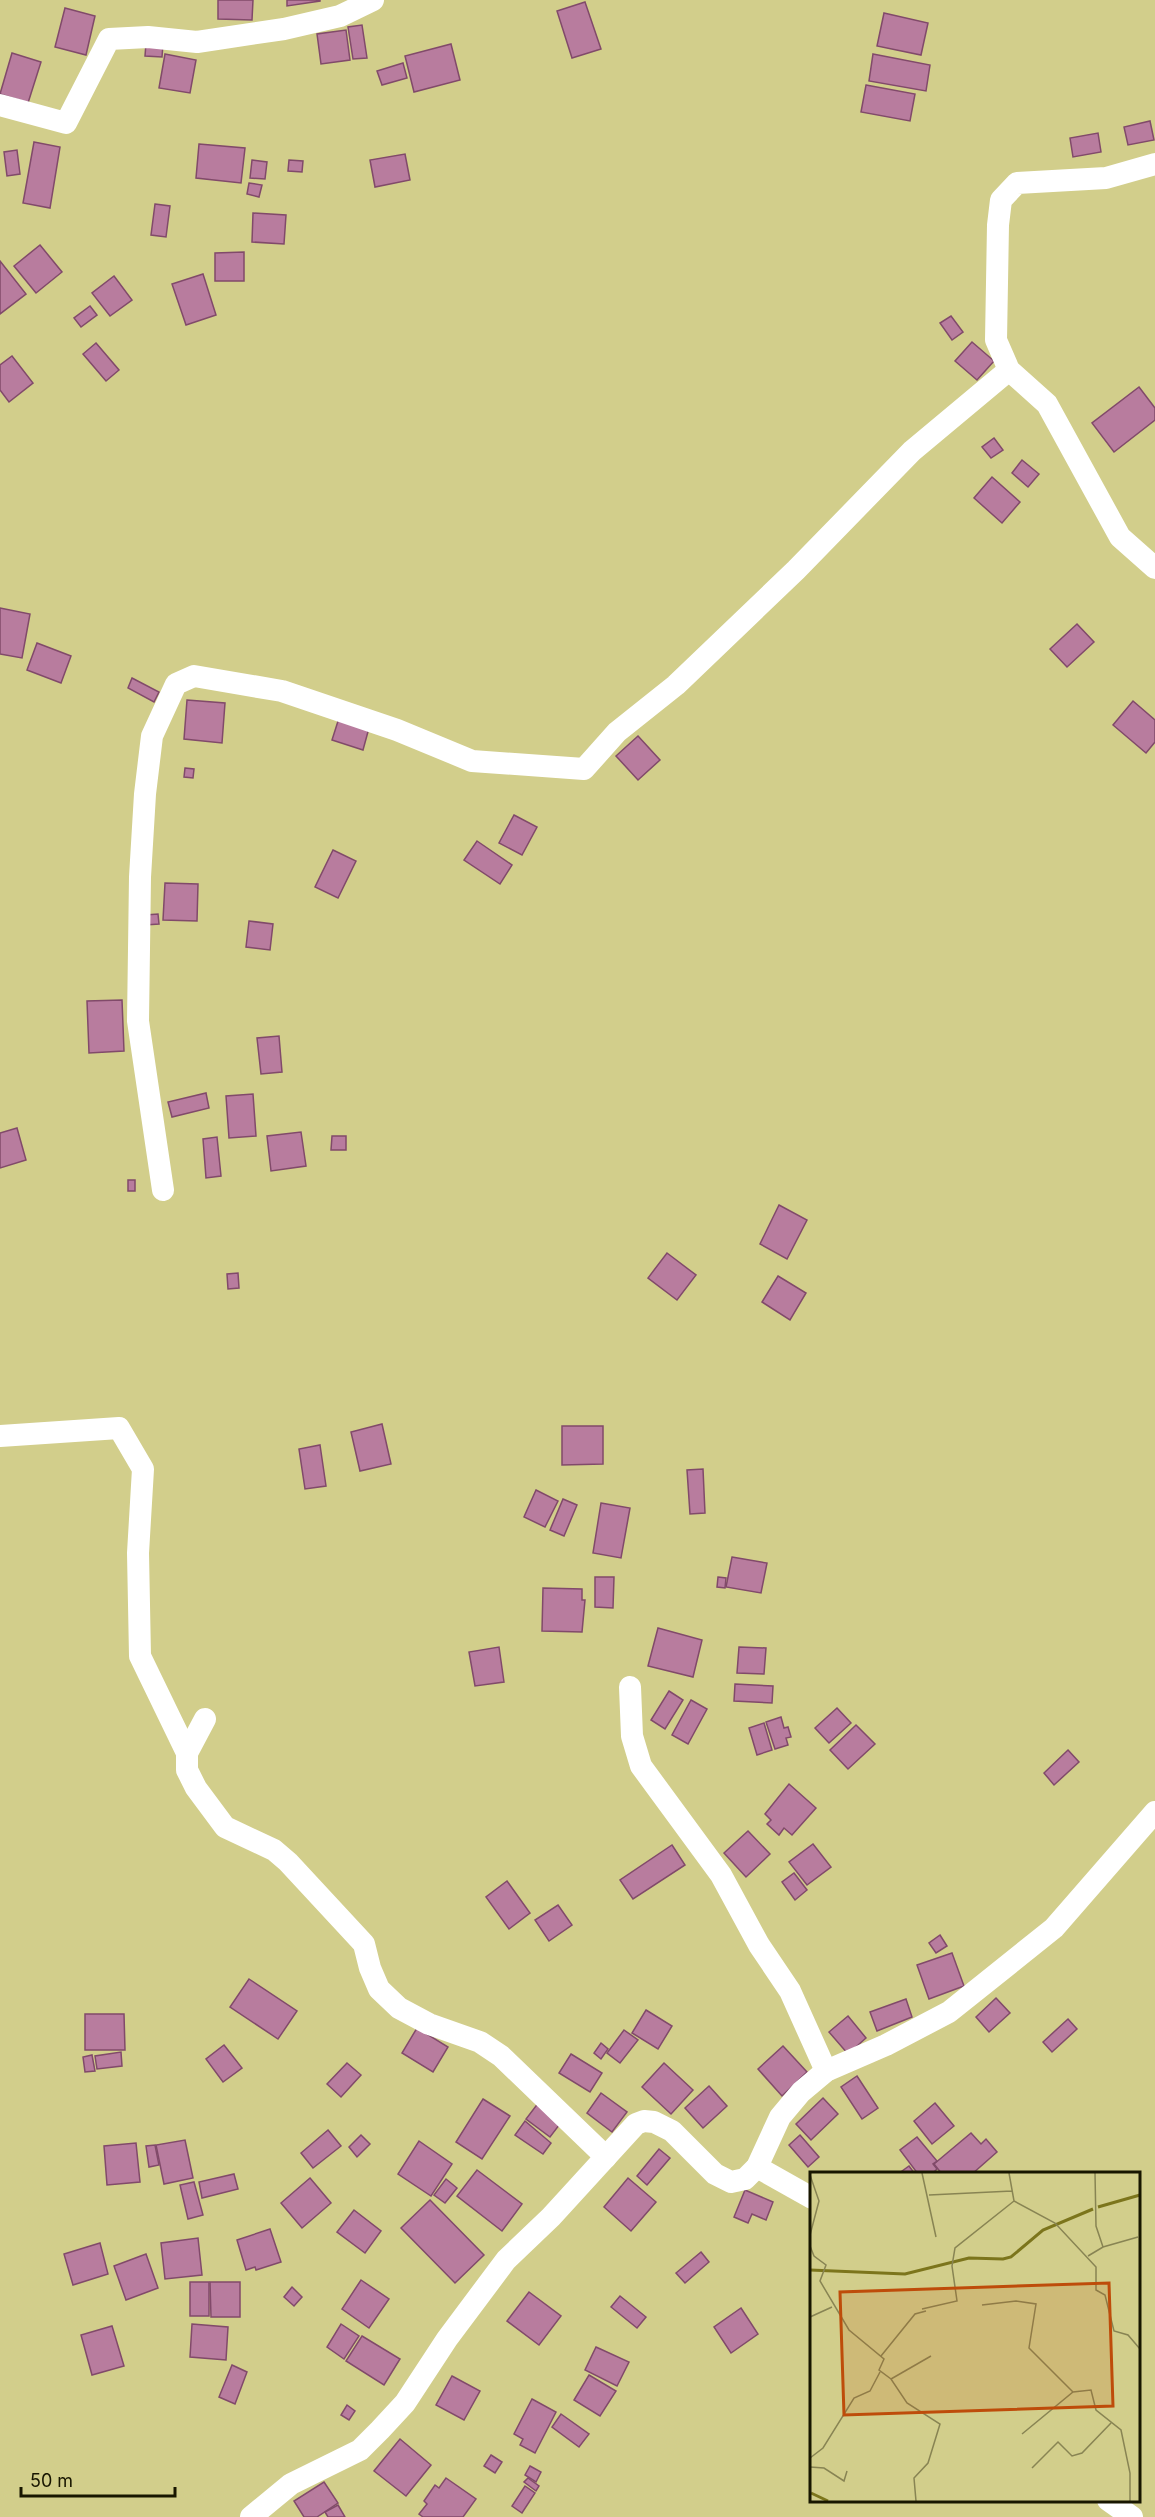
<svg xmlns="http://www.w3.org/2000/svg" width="1155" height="2517" font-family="Inter,sans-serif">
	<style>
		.building { fill: #b87c9e; stroke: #814a6a; stroke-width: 1.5 }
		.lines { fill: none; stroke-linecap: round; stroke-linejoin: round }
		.minor { stroke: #fff; stroke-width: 22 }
		.inset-river { fill: none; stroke: #7c751c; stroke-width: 3 }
		.inset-road { fill: none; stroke: #888453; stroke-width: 1.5 }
		.view { fill: #be4c0a; fill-opacity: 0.15; stroke: #be4c0a; stroke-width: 3 }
		.inset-edge { fill: none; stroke: #181600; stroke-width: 3 }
	</style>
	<rect width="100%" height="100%" fill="#d2ce8b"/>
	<!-- building -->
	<g class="building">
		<polygon points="218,0 253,0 252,20 218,19"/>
		<polygon points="287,0 320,0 320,1 287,6"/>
		<polygon points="585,2 601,49 572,58 557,11"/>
		<polygon points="65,8 95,16 86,55 55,47"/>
		<polygon points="884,13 928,23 921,55 877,46"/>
		<polygon points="362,25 367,58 353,59 348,27"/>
		<polygon points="346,30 350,60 321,64 317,34"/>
		<polygon points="146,43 163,44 162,57 145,56"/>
		<polygon points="451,44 460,80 414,92 405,56"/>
		<polygon points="12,53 41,62 28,103 0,94"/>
		<polygon points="165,54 196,60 190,93 159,88"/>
		<polygon points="873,54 930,65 926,91 869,81"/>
		<polygon points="403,63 407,78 382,85 377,71"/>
		<polygon points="866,85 915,94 910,121 861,112"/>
		<polygon points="1150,121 1154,140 1128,145 1124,127"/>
		<polygon points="1098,133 1101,152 1073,157 1070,138"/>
		<polygon points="34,142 60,147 50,208 23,203"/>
		<polygon points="199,144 245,148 241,183 196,178"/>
		<polygon points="17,150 20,174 7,176 4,152"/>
		<polygon points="405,154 410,180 375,187 370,160"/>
		<polygon points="252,160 267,162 265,179 250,178"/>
		<polygon points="289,160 303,161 302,172 288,171"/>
		<polygon points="249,183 262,185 259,197 247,194"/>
		<polygon points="155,204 170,206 166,237 151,235"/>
		<polygon points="253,213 286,215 284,244 252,242"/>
		<polygon points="40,245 62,272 36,293 14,266"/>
		<polygon points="244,252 244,281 215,281 215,253"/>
		<polygon points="0,261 26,294 0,314"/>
		<polygon points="203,274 216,315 186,325 172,284"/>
		<polygon points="114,276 132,300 110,316 92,293"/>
		<polygon points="90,306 97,315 81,327 74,318"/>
		<polygon points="951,316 963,332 952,340 940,323"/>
		<polygon points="972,342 994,361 977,380 955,361"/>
		<polygon points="96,343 119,370 106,381 83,354"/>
		<polygon points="12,356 33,383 9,402 0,390 0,365"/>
		<polygon points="1139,387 1155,408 1155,420 1114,452 1092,423"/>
		<polygon points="994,438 1003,450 991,458 982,447"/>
		<polygon points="1022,460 1039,474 1028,487 1012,473"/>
		<polygon points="992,477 1020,502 1002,523 974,498"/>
		<polygon points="0,608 30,614 22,658 0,654"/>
		<polygon points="1077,624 1094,642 1067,667 1050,649"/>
		<polygon points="37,643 71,656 61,683 27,670"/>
		<polygon points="132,678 159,692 154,702 128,688"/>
		<polygon points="187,700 225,703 222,743 184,739"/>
		<polygon points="1133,701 1155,720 1155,742 1146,753 1113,725"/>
		<polygon points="339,718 369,728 363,750 332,740"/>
		<polygon points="638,736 660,760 638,780 616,756"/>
		<polygon points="185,768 194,769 193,778 184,777"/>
		<polygon points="514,815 537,827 522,855 499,843"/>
		<polygon points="477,841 512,865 500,884 464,860"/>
		<polygon points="333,850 356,861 338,898 315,887"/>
		<polygon points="165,883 198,884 197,921 163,920"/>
		<polygon points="158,914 159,924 145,925 145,915"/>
		<polygon points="249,921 273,924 270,950 246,947"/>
		<polygon points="122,1000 124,1051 89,1053 87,1001"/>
		<polygon points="279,1036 282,1072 261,1074 257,1038"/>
		<polygon points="206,1093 209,1108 172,1117 168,1102"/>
		<polygon points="253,1094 256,1136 229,1138 226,1096"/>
		<polygon points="17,1128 26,1160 0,1168 0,1133"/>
		<polygon points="301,1132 306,1166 271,1171 267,1136"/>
		<polygon points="332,1136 346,1136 346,1150 331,1150"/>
		<polygon points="217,1137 221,1176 206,1178 203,1139"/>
		<rect x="128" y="1180" width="7" height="11"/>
		<polygon points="779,1205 807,1220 787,1259 760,1244"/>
		<polygon points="667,1253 696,1275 677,1300 648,1278"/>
		<polygon points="238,1273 239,1288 228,1289 227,1274"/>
		<polygon points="778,1276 806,1293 790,1320 762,1302"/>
		<polygon points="382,1424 391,1464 360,1471 351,1432"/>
		<polygon points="562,1426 603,1426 603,1464 562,1465"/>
		<polygon points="320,1445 326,1486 305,1489 299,1449"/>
		<polygon points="703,1469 705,1513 690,1514 687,1470"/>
		<polygon points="536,1490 558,1501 545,1527 524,1517"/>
		<polygon points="563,1499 577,1505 564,1536 550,1530"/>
		<polygon points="601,1503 630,1508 621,1558 593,1553"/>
		<polygon points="732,1557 767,1563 761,1593 726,1587"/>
		<polygon points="595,1577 614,1577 613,1608 595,1607"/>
		<polygon points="718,1577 726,1578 725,1588 717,1587"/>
		<polygon points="543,1588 582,1589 582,1600 585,1600 582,1632 542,1631"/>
		<polygon points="658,1628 702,1640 693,1677 648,1666"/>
		<polygon points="499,1647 504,1682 475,1686 469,1652"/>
		<polygon points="739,1647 766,1648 764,1674 737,1673"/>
		<polygon points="735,1684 773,1686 772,1703 734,1701"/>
		<polygon points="669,1691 683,1700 665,1729 651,1720"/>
		<polygon points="691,1700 707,1709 688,1744 672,1735"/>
		<polygon points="837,1708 851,1723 829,1743 815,1728"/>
		<polygon points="781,1717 784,1728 788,1727 791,1737 786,1738 788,1745 775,1749 766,1722"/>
		<polygon points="764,1723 772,1750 757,1755 749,1728"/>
		<polygon points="856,1725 875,1744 848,1769 830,1750"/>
		<polygon points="1068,1750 1079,1762 1054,1785 1044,1773"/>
		<polygon points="789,1784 816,1808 792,1835 784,1828 779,1835 767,1824 771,1820 765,1814"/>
		<polygon points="748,1831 770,1854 746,1877 724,1853"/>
		<polygon points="813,1844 831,1867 807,1885 789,1862"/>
		<polygon points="672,1845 685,1865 633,1899 620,1880"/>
		<polygon points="794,1873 807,1890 795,1900 782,1882"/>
		<polygon points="507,1881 530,1913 509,1929 486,1897"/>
		<polygon points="558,1905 572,1925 549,1941 535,1920"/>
		<polygon points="940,1935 947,1946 936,1953 929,1943"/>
		<polygon points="952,1953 964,1986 929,1999 917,1965"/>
		<polygon points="249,1979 297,2011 278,2039 230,2007"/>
		<polygon points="996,1998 1010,2013 989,2032 976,2017"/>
		<polygon points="906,1999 912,2017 877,2031 870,2012"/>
		<polygon points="646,2010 672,2026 658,2049 632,2033"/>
		<polygon points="85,2014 124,2014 125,2050 85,2050"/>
		<polygon points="848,2016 866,2038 848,2054 829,2032"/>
		<polygon points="1068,2019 1077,2029 1052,2052 1043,2042"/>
		<polygon points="417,2028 448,2047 433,2072 402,2053"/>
		<polygon points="624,2030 638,2040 620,2063 607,2053"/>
		<polygon points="601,2043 608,2049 601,2059 594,2053"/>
		<polygon points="224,2045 242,2068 223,2082 206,2059"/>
		<polygon points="783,2046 807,2072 782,2096 758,2069"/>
		<polygon points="121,2052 122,2066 97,2069 95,2056"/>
		<polygon points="571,2054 602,2073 590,2092 559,2073"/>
		<polygon points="92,2055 95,2071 85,2072 83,2057"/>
		<polygon points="347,2063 361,2075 341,2097 327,2084"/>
		<polygon points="664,2063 693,2090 671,2114 642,2087"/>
		<polygon points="857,2076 878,2108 862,2119 841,2087"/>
		<polygon points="709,2086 727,2106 703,2128 685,2108"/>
		<polygon points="601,2093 627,2112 612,2132 587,2113"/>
		<polygon points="823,2098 838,2114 811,2140 796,2124"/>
		<polygon points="483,2099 510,2116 482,2159 456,2142"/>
		<polygon points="539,2102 563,2120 550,2137 526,2119"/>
		<polygon points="935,2103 954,2126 932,2144 914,2121"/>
		<polygon points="525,2121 551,2143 543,2154 515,2135"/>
		<polygon points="328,2130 341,2146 313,2168 301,2153"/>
		<polygon points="971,2133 981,2144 986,2139 997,2152 972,2174 942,2174 934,2164"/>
		<polygon points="361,2135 370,2144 357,2157 349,2147"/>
		<polygon points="800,2135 819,2157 808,2167 789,2145"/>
		<polygon points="917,2137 937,2161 933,2164 937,2169 932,2174 918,2174 900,2150"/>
		<polygon points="185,2140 193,2178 164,2184 156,2145"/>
		<polygon points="419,2141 452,2164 431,2196 398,2174"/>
		<polygon points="136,2143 140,2182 107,2185 104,2146"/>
		<polygon points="155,2145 159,2165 149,2167 146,2146"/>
		<polygon points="659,2149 670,2158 647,2185 637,2176"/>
		<polygon points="909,2166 915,2174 898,2174"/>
		<polygon points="477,2170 522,2204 502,2231 457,2196"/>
		<polygon points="234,2174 238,2189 202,2198 199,2182"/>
		<polygon points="310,2178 331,2203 302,2228 281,2203"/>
		<polygon points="628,2178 656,2202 631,2231 604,2207"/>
		<polygon points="446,2179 457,2188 445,2203 434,2195"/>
		<polygon points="194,2182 203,2215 188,2219 180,2185"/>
		<polygon points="745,2190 773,2202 766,2220 752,2214 748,2223 734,2217"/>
		<polygon points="430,2200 484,2255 455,2283 401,2228"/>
		<polygon points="354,2210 381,2231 365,2253 337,2232"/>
		<polygon points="270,2229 281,2262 256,2270 255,2267 246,2270 237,2240"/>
		<polygon points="198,2238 202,2275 165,2279 161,2243"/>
		<polygon points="100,2243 108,2274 73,2285 64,2254"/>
		<polygon points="701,2252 709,2262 685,2283 676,2273"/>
		<polygon points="146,2254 158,2288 126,2300 114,2266"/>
		<polygon points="361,2280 389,2299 369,2328 342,2309"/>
		<rect x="190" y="2282" width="19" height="34"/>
		<polygon points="210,2282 240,2282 240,2317 211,2317"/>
		<polygon points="292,2287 302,2297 294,2306 284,2297"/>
		<polygon points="529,2292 561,2316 539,2345 507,2321"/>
		<polygon points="620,2296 646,2317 637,2328 611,2307"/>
		<polygon points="741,2308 758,2334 731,2353 714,2327"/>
		<polygon points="192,2324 228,2327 226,2360 190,2357"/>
		<polygon points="341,2324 359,2336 344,2359 327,2347"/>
		<polygon points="112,2326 124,2366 92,2375 81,2335"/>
		<polygon points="362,2336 400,2359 384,2385 346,2361"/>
		<polygon points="596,2347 629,2362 617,2386 585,2370"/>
		<polygon points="232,2365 247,2372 235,2404 219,2397"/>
		<polygon points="589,2375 616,2391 600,2416 574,2400"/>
		<polygon points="452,2376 480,2391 464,2420 436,2405"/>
		<polygon points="532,2399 556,2412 535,2453 520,2445 523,2439 514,2434"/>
		<polygon points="347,2405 355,2411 349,2420 341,2415"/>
		<polygon points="561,2414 589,2434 579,2447 552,2427"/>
		<polygon points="400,2439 431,2465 406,2496 374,2471"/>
		<polygon points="491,2455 502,2462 495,2473 484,2466"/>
		<polygon points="530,2466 541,2472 536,2482 525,2475"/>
		<polygon points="446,2478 476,2499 463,2517 423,2517 419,2514 427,2504 424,2501 435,2485 439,2488"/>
		<polygon points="528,2478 539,2486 536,2491 524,2482"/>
		<polygon points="324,2482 338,2503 317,2517 304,2517 294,2501"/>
		<polygon points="525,2486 535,2493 522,2513 512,2506"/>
		<polygon points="338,2505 345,2517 328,2517 325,2512"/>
	</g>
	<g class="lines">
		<!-- minor -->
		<g class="minor">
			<polyline points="0,105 66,123 109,39 148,37 197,42 284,29 340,16 373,0"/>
			<polyline points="1155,164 1106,178 1017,183 1001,200 998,225 996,340 1009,370 1047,404 1120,537 1155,568"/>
			<polyline points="163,1190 138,1021 140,877 145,794 152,736 176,684 194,676 282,691 397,730 472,761 584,769 617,732 676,685 796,570 912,451 1009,370"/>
			<polyline points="0,1436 119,1428 143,1469 138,1553 140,1656 187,1753"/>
			<polyline points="630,1687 632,1736 641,1766 721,1875 759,1945 790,1991 826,2071"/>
			<polyline points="205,1719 187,1753 187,1770 196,1788 225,1827 274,1850 288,1862 364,1944 370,1968 379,1989 399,2008 429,2024 480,2042 501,2056 606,2157"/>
			<polyline points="757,2167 812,2198"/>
			<polyline points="1108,2500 1132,2517"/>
			<polyline points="251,2517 291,2484 360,2450 380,2430 405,2403 447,2339 506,2260 551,2217 636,2124 644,2121 654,2122 672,2131 715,2174 731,2182 745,2179 757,2167 780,2117 801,2092 826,2071 886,2045 949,2012 1054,1928 1155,1812"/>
		</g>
	</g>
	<!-- overview -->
	<g transform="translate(810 2172)">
		<rect width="330" height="330" fill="#d2ce8b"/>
		<path class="inset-river" d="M288,35L330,23M0,98L95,102L159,86L193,87L201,85L233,58L283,37M1,321L18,329"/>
		<path class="inset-road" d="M112,1L126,65M199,1L204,29L245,51L286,95V118L295,123L304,159L318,163L330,177M285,1L286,54L293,75M119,23L202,19M0,63L9,29L0,3M0,74L4,84L16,93L10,109L39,158L74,187L69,198L81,207L97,231L130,252L118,291L104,306L106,329M278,84L293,75L328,65M172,133L206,129L226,132L219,176L263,220M112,137L147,129L142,94L145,76L204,29M0,145L22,135M71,184L105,142L116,139M81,207L121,184M212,262L263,220L281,218L286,238L311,258L320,301V329M0,286L13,276L44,226L60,219L70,200M0,295L14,296L34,309L37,299M222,296L248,270L262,284L272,281L301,251"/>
		<path class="view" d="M299,111L303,234L34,243L30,120Z"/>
		<rect width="330" height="330" class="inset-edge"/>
	</g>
	<!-- scale -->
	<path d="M21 2487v9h154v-9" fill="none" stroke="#181600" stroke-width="3"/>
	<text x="30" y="2487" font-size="18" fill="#181600" stroke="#d2ce8b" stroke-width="4.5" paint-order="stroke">50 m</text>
</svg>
